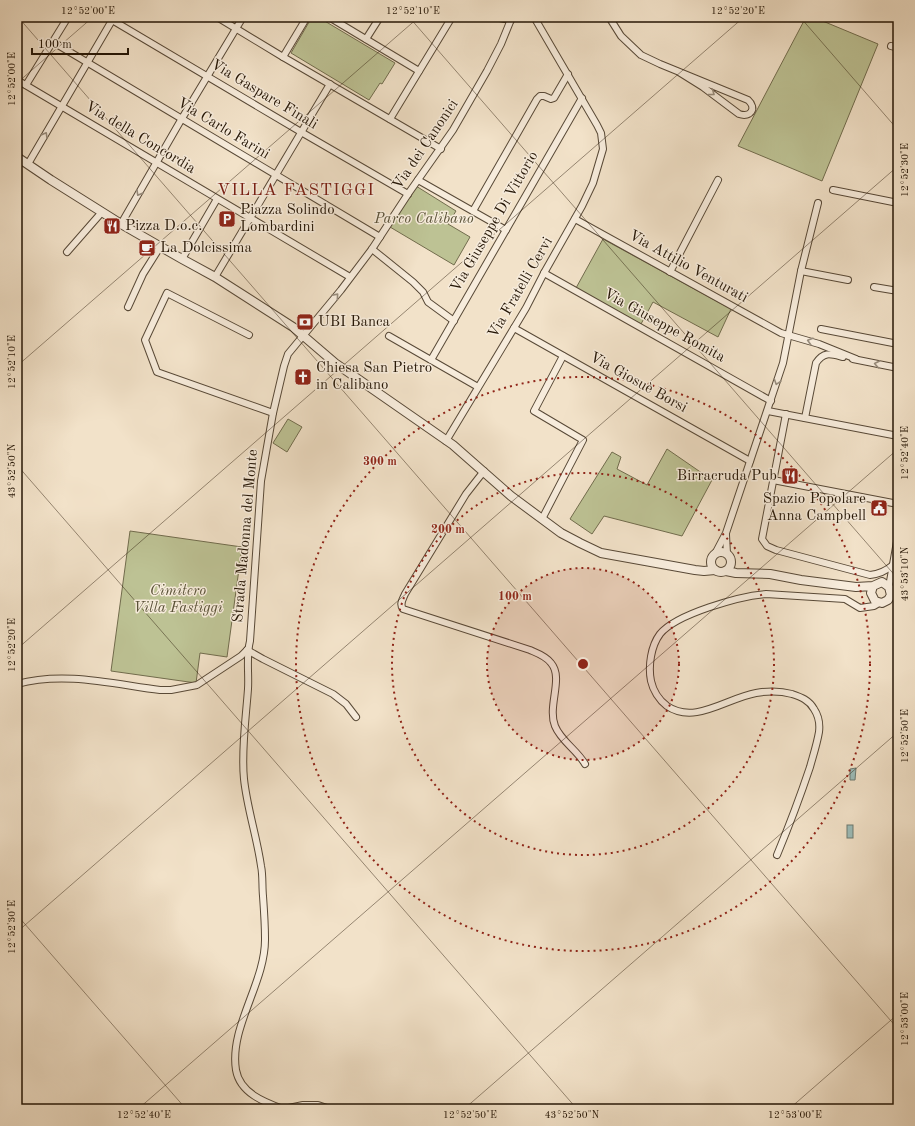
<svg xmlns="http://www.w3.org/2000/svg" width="915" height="1126" font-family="'Old Standard TT',serif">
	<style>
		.green { fill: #bdc294; stroke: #716c4d }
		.water { fill: #9cbdba; stroke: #6c7a72 }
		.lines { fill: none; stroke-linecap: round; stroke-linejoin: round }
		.minor-casing { stroke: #584937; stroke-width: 8 }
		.tertiary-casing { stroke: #584937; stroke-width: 10 }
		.minor { stroke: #f7ecdc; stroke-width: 6 }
		.tertiary { stroke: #f7ecdc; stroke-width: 8 }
		.oneway { stroke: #988c7c }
		.ticks { fill: none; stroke: #251606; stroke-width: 1; stroke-opacity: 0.45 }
		.ring { fill: none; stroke: #8f2418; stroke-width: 2; stroke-dasharray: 2 4 }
		.labels { text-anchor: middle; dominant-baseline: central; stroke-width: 3; stroke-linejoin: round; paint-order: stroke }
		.street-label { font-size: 15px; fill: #251606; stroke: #f7ecdc }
		.poi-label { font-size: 15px; fill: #251606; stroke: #f7ecdc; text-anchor: start }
		.park-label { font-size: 15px; font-style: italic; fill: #5a5238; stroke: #f7ecdc }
		.quarter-label { font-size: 17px; letter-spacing: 1px; fill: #7a1f14; stroke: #f7ecdc }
		.centre { fill: #8f2418; stroke: #f7ecdc; stroke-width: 2 }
		.ring-label { font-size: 12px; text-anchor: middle; font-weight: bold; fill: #8f2418; stroke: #f7ecdc; stroke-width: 3; stroke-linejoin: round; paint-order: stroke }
		.neatline { fill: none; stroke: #251606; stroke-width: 1.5 }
		.ticks-label { font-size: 10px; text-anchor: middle; fill: #251606 }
	</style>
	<rect width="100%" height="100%" fill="#f2e2c9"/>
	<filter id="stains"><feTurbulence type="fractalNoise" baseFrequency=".005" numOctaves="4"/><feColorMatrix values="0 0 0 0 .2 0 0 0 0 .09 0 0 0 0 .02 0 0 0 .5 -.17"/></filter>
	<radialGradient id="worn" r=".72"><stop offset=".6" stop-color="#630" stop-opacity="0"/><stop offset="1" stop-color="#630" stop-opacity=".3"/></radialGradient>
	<!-- green -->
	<g class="green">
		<polygon points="312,17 318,17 395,63 382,84 380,83 369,100 291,53"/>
		<polygon points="806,17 813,17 878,44 822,181 738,146"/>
		<polygon points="416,186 456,211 448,224 470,237 454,265 390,227 407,198 411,197 412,193"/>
		<polygon points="603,239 731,309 718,337 653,302 641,324 576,288"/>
		<polygon points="288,419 302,427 287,452 273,443"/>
		<polygon points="667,449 712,480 682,536 604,516 592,534 570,519 612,452 621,457 617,469 647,485"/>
		<polygon points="130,531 242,547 227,657 200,653 196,683 111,671"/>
	</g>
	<!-- water -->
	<g class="water">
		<polygon points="856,768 855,780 850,780 850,769"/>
		<rect x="847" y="825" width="6" height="13"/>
	</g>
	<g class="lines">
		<!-- minor casing -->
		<g class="minor-casing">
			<g id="minor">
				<polyline points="107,17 301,132 408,194"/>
				<polyline points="217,17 283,57 441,149"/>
				<polyline points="329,17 419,71"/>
				<polyline points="494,17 511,20"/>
				<path d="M609,17L621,36L641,55L660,64L748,100C757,108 751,118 739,114L703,87L679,72"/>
				<polyline points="366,39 380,17"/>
				<polyline points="53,42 380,237"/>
				<polyline points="891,46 898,48"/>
				<polyline points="283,57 307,17"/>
				<polyline points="17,80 350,277"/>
				<polyline points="26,85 68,17"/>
				<polyline points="390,119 452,17"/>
				<polyline points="28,164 114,17"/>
				<polyline points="418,180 506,230"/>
				<polyline points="833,190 898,203"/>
				<polyline points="473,211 537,99 540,96 544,96 551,99 554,98 568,74"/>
				<polyline points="575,219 781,333 819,344 856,359"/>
				<polyline points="121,224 181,120 243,17"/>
				<polyline points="372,249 413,282 423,292 428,302 454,321"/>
				<polyline points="67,252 102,212"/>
				<polyline points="182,259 217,199"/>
				<polyline points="801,271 848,280"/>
				<polyline points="670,272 718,180"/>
				<polyline points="544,273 771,401"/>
				<polyline points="215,277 330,84"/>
				<polyline points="874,287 898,291"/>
				<polyline points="128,307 143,274 160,247"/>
				<polyline points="514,328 750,461"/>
				<polyline points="821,329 898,344"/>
				<polyline points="249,335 167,293 145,340 157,372 273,413"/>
				<polyline points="389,336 478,387"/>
				<polyline points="853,359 898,368"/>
				<polyline points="431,360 582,98"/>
				<polyline points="768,411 898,436"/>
				<path d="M786,414L762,539L767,546L776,550L870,575C880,574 886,571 893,565"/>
				<path d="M805,418L816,363C824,351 831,354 843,357"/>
				<polyline points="446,441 526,308 544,273 582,206 593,183 603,149 601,133 597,125 534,17"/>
				<path d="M484,471L466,494L405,594C403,599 399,604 403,609L530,650C537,653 546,656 551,663C564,678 547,706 555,726C561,741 577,750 585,764"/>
				<polyline points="773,480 898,504"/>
				<polyline points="542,519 583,440 534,411 563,356"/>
				<polyline points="726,535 727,554"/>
				<polyline points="716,552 726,533 783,363 801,271 818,203"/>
				<polyline points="889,587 898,536"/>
				<polyline points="247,650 263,659 333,694 346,704 356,717"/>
				<path d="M17,684C64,671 113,684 160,690H171L197,685L241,656L247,650"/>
				<path d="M777,855C789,826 800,797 810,767C813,756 817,744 819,732C820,724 818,715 814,709C809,700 801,697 792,694C781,691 767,691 756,693C727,698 695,725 667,706C659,700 653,690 651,681C648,666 651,646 660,634C676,614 740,596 766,594L845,599L860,608L874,606L879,603"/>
				<path d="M283,1109C264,1102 240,1093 236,1070C229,1027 266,982 265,938C265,924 264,910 263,896C262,886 263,875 261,866C257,837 247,808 244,779C241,751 246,717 248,689C249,673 246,656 250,641L261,481L273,413L284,366L288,354L341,290L372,249L408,194L453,130L487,71L501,44L512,17"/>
				<polyline points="284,1109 303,1105 318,1105 330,1109"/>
			</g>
		</g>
		<!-- tertiary casing -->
		<g class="tertiary-casing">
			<g id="tertiary">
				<polyline points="17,157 51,180 121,224 182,259 215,277 293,327 335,363 453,445 511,496 561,533 580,543 601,553 695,570 704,571 715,570"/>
				<circle cx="721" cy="562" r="10"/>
				<polyline points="726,571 736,573 770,574 801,580 856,587 873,586 882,582 889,587 891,595 888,600 882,603 875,601 871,593 873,586"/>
			</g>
		</g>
		<!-- minor -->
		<use href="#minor" class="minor"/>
		<!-- tertiary -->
		<use href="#tertiary" class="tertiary"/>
	</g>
	<!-- one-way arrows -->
	<defs><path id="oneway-chevron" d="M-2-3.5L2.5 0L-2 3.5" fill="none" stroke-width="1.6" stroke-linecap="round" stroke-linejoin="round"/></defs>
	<g class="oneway">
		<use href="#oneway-chevron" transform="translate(712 93) rotate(36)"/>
		<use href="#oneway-chevron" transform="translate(45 135) rotate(-60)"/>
		<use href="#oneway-chevron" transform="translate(139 193) rotate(120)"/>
		<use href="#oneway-chevron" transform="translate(336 296) rotate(-49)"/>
		<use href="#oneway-chevron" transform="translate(810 341) rotate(-164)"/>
		<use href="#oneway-chevron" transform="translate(877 364) rotate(-169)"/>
		<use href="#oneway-chevron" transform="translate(777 382) rotate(108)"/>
	</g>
	<!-- ticks -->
	<path class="ticks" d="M18,17L898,1029M409,17L898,579M800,17L898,130M17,83L93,17M17,366L419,17M17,465L577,1109M17,649L744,17M17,915L186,1109M17,932L898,166M138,1109L898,449M464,1109L898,732M789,1109L898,1014"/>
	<!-- distance rings -->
	<circle cx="583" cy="664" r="96" fill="#8f2418" fill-opacity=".12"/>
	<g class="ring">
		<circle cx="583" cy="664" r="96"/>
		<circle cx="583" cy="664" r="191"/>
		<circle cx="583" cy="664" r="287"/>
	</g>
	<!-- icons -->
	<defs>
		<g id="parking-square" transform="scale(0.9)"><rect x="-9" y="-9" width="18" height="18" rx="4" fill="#8f2418" stroke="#f7ecdc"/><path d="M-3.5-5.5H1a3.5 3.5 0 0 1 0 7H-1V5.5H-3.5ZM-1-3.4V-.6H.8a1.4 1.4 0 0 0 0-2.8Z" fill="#fff"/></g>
		<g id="restaurant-square" transform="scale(0.9)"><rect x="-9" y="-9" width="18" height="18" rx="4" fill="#8f2418" stroke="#f7ecdc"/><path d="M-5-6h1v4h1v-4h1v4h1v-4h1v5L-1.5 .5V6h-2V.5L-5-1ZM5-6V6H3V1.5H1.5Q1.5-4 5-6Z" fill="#fff"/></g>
		<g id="cafe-square" transform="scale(0.9)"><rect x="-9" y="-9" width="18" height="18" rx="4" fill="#8f2418" stroke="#f7ecdc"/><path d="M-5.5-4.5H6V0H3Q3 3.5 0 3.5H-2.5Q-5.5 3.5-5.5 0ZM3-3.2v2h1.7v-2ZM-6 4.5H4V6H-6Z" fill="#fff"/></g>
		<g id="bank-square" transform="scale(0.9)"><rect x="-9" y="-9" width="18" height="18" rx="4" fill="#8f2418" stroke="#f7ecdc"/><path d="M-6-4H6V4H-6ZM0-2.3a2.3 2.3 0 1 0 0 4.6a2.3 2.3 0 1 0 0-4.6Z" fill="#fff"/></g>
		<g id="church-square" transform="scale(0.9)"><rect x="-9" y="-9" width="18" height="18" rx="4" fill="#8f2418" stroke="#f7ecdc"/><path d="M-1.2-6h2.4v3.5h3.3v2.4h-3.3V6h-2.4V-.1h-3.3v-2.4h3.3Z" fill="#fff"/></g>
		<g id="civic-square" transform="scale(0.9)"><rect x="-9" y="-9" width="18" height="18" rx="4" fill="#8f2418" stroke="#f7ecdc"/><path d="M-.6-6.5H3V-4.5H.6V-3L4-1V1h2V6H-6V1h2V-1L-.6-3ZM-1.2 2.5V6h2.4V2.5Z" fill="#fff"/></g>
	</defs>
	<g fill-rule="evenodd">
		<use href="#parking-square" x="227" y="219"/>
		<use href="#restaurant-square" x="112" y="226"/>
		<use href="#cafe-square" x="147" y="248"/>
		<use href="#bank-square" x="305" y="322"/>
		<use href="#church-square" x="303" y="377"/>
		<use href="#restaurant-square" x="790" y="476"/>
		<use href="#civic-square" x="879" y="508"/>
	</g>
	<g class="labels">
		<!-- street labels -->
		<g class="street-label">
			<text transform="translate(264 95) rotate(31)">Via Gaspare Finali</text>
			<text transform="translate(223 129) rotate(31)">Via Carlo Farini</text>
			<text transform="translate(140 138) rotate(31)">Via della Concordia</text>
			<text transform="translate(426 145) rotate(-56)">Via dei Canonici</text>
			<text transform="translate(495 222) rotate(-60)">Via Giuseppe Di Vittorio</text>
			<text transform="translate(688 267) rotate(29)">Via Attilio Venturati</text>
			<text transform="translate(521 288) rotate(-60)">Via Fratelli Cervi</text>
			<text transform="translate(664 326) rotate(29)">Via Giuseppe Romita</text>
			<text transform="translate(638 383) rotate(29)">Via Giosuè Borsi</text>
			<text transform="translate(246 536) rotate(-85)">Strada Madonna del Monte</text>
		</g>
		<!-- poi labels -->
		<g class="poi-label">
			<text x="240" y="210">Piazza Solindo<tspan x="240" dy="17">Lombardini</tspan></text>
			<text x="125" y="226">Pizza D.o.c.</text>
			<text x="160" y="248">La Dolcissima</text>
			<text x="318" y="322">UBI Banca</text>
			<text x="316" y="368">Chiesa San Pietro<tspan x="316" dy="17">in Calibano</tspan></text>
			<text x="777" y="476" text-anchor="end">Birracruda Pub</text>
			<text x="866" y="499" text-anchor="end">Spazio Popolare<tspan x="866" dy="17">Anna Campbell</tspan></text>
		</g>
		<!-- park labels -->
		<g class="park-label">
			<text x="424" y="219">Parco Calibano</text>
			<text x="178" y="591">Cimitero<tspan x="178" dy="17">Villa Fastiggi</tspan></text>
		</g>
		<!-- quarter labels -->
		<g class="quarter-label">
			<text x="296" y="190">VILLA FASTIGGI</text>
		</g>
	</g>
	<circle cx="583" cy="664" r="6" class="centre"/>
	<g class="ring-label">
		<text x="380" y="465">300 m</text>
		<text x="448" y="533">200 m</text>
		<text x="515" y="600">100 m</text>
	</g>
	<!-- margin -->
	<rect width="915" height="1126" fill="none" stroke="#f2e2c9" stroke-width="44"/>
	<!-- scale -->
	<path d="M32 48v6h96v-6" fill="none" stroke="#251606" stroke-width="2"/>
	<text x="38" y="48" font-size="12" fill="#251606" stroke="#f7ecdc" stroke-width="3" paint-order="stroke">100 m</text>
	<rect x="22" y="22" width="871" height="1082" class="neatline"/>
	<g class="ticks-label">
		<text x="88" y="14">12°52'00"E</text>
		<text x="413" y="14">12°52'10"E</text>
		<text x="738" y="14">12°52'20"E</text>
		<text transform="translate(11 79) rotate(-90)" y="4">12°52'00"E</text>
		<text transform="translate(904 170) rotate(-90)" y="4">12°52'30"E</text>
		<text transform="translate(11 362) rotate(-90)" y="4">12°52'10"E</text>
		<text transform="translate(904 453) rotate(-90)" y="4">12°52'40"E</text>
		<text transform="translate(11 471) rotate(-90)" y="4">43°52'50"N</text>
		<text transform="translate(904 574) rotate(-90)" y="4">43°53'10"N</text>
		<text transform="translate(11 645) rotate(-90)" y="4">12°52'20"E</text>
		<text transform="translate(904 736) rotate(-90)" y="4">12°52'50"E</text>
		<text transform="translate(11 927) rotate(-90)" y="4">12°52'30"E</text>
		<text transform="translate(904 1019) rotate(-90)" y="4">12°53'00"E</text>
		<text x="144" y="1118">12°52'40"E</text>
		<text x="470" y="1118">12°52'50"E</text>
		<text x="572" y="1118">43°52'50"N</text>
		<text x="795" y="1118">12°53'00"E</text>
	</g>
	<rect width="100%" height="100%" filter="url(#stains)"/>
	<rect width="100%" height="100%" fill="url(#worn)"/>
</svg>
